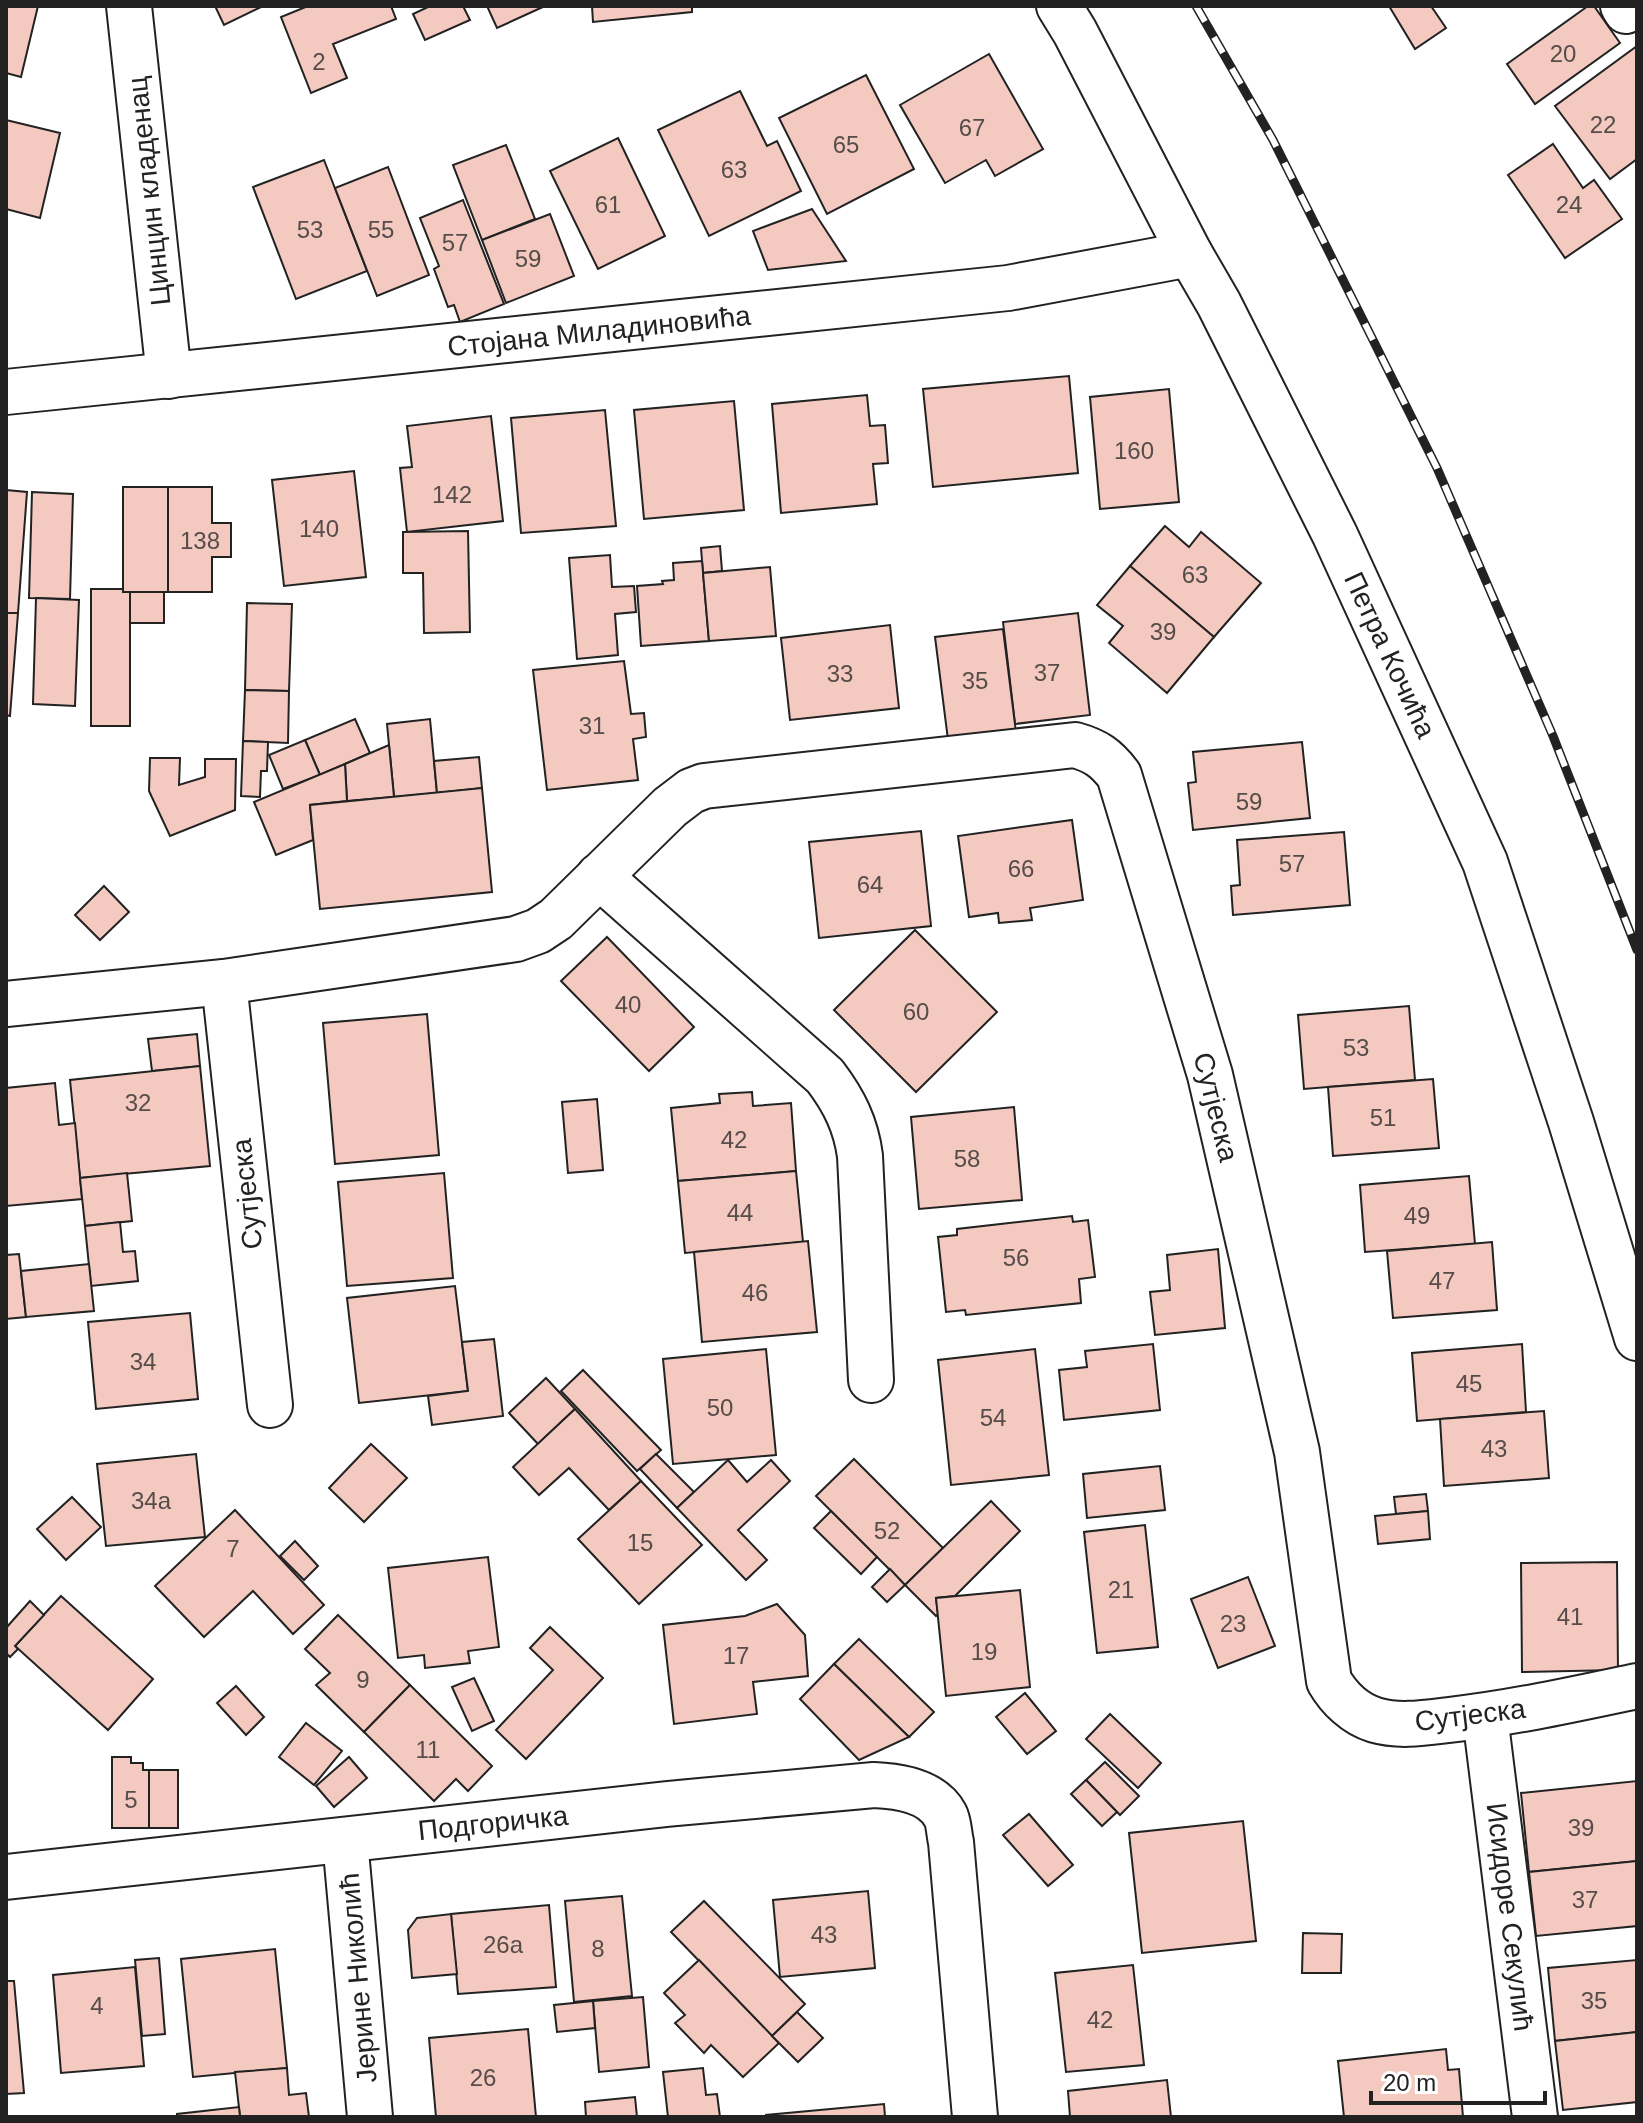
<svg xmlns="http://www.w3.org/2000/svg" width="1643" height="2123" font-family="Helvetica,sans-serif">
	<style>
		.building { fill: #f3c9c0; stroke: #222; stroke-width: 2 }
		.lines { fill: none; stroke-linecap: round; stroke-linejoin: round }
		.minor-casing { stroke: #222; stroke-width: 48 }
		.minor { stroke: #fff; stroke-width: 44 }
		.rail-casing { stroke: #222; stroke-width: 9 }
		.rail { stroke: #fff; stroke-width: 6; stroke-dasharray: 18; stroke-linecap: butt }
		.labels { text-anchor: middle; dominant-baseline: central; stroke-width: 6; stroke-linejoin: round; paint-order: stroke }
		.number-label { font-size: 24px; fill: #564c4a }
		.street-label { font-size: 28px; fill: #222; stroke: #fff }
	</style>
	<rect width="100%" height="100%" fill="#fff"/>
	<!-- building -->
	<g class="building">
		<polygon points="6,6 38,6 21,77 6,73"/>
		<polygon points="215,6 263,6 224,25"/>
		<polygon points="308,6 391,6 396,19 333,44 347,78 311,93 281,17"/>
		<polygon points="430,6 463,6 470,20 425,40 413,14"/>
		<polygon points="487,6 545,6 497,28"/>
		<polygon points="592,6 692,6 692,12 593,22"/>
		<polygon points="1389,6 1431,6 1446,28 1415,49"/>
		<polygon points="1588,6 1594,6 1620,43 1535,104 1507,64"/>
		<polygon points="1637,46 1637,159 1610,179 1555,106"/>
		<polygon points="989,54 1043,149 995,176 986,160 945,183 900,105"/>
		<polygon points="866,75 914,169 827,214 779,118"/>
		<polygon points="740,91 767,146 777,141 801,191 709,236 658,130"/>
		<polygon points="6,120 60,133 40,218 6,209"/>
		<polygon points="618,138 665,236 598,269 550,171"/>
		<polygon points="1553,144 1583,188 1594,180 1622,219 1565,258 1508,175"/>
		<polygon points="506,145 535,219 482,240 453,165"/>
		<polygon points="324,160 367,271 296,299 253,187"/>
		<polygon points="388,167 429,275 377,296 335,188"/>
		<polygon points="463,200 504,304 460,322 454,305 448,307 434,269 439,266 420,218"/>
		<polygon points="812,209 846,261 768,270 753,231"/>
		<polygon points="550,214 574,276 506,303 482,240"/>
		<polygon points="1069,376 1078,473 933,487 923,389"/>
		<polygon points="1169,389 1179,502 1100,509 1090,397"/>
		<polygon points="867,395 870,426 885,425 888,463 873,464 877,504 781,513 772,404"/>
		<polygon points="734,401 744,510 644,519 634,410"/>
		<polygon points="605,410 616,526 521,533 511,418"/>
		<polygon points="491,416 503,521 407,532 400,468 412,467 407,426"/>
		<polygon points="354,471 366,577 284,586 272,480"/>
		<rect x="123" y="487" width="45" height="105"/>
		<polygon points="168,487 212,487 212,523 231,523 231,557 212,557 212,592 168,592"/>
		<polygon points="6,490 27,492 18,613 6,613"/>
		<polygon points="32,492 73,494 70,599 29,598"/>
		<polygon points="1165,526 1189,547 1201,532 1261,583 1214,637 1130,566"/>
		<polygon points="468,531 470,632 424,633 423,573 403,573 403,532"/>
		<polygon points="720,546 722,571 703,573 701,548"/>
		<polygon points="610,555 612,587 634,586 636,612 615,614 618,655 577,659 569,558"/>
		<polygon points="702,561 709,641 641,646 637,586 663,584 662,581 674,580 673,563"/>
		<polygon points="1130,566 1214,637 1167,693 1109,643 1123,626 1097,605"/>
		<polygon points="770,567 776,636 709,641 703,573"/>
		<polygon points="91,589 123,589 123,592 130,592 130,726 91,726"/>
		<rect x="130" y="592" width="34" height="31"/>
		<polygon points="36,598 79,600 75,706 33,704"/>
		<polygon points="247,603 292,604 289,691 245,690"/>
		<polygon points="6,613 18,613 10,716 6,715"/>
		<polygon points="1078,613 1090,715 1015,724 1003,622"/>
		<polygon points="890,625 899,708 790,720 781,638"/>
		<polygon points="1003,629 1016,732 948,740 935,637"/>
		<polygon points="624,661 631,714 644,713 646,737 633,739 638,780 547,790 533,670"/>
		<polygon points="245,690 289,691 288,743 243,741"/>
		<polygon points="355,719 370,753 320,775 305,740"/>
		<polygon points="430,719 437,793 394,797 387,724"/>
		<polygon points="305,740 320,775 283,789 269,755"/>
		<polygon points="243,741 268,742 267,771 261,771 260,797 241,796"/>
		<polygon points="1302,742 1310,818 1193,830 1188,783 1196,782 1193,752"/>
		<polygon points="389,745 394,797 347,801 345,764"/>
		<polygon points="479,757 482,788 437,793 434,761"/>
		<polygon points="150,758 180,758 179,785 205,777 205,759 236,759 235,810 170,836 149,791"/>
		<polygon points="345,764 347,801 310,805 313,840 276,855 254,802"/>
		<polygon points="482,788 492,892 320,909 310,805"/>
		<polygon points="1072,820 1083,900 1030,908 1032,920 999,923 998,913 969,917 958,836"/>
		<polygon points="921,831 931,926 819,938 809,842"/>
		<polygon points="1344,832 1350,905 1233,915 1231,886 1240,885 1237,840"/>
		<polygon points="104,886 129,912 100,940 75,915"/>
		<polygon points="915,930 997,1012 916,1092 834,1010"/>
		<polygon points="607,937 694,1027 649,1071 561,981"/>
		<polygon points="1409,1006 1415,1080 1304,1089 1298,1015"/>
		<polygon points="427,1014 439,1155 335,1164 323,1023"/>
		<polygon points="197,1034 200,1066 152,1071 148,1039"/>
		<polygon points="200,1066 210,1166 80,1178 70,1080"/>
		<polygon points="1433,1079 1439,1148 1333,1156 1328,1087"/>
		<polygon points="55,1083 59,1125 75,1123 82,1199 6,1206 6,1088"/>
		<polygon points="752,1092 753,1106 791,1103 796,1171 678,1181 671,1108 720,1103 719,1094"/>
		<polygon points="597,1099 603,1170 568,1173 562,1102"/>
		<polygon points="1014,1107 1022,1200 919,1209 911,1117"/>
		<polygon points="796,1171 803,1242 685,1253 678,1181"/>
		<polygon points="127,1173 132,1221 85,1226 80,1178"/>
		<polygon points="444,1173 453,1278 347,1286 338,1182"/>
		<polygon points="1469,1176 1475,1244 1365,1252 1360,1185"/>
		<polygon points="1072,1216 1073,1222 1088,1220 1095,1277 1079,1279 1081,1303 966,1315 965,1310 946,1312 938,1237 957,1235 957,1229"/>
		<polygon points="120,1222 123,1252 135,1251 138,1281 91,1286 85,1226"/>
		<polygon points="808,1241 817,1332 702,1342 694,1252"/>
		<polygon points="1492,1242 1497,1310 1393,1318 1387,1251"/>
		<polygon points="1218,1249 1225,1328 1155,1335 1150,1292 1170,1290 1167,1255"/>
		<polygon points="19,1254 26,1317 6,1319 6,1255"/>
		<polygon points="89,1264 94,1311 26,1317 21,1271"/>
		<polygon points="455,1286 468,1391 359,1403 347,1298"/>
		<polygon points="190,1313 198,1399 96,1409 88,1322"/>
		<polygon points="494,1339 503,1416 432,1425 428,1396 468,1391 462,1342"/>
		<polygon points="1153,1344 1160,1410 1064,1420 1059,1370 1087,1367 1085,1351"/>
		<polygon points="1522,1344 1526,1412 1417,1421 1412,1353"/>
		<polygon points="766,1349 776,1455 673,1464 663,1359"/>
		<polygon points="1035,1349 1049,1475 951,1485 938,1360"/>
		<polygon points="583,1370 661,1450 637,1471 561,1391"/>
		<polygon points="546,1378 575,1409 538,1444 509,1413"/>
		<polygon points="575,1409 641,1481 609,1510 569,1468 539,1495 513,1467"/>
		<polygon points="1544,1411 1549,1478 1444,1486 1440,1419"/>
		<polygon points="371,1444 407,1478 364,1522 329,1488"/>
		<polygon points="196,1454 205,1537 106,1546 97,1464"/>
		<polygon points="656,1454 694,1492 677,1508 640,1469"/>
		<polygon points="854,1459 943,1548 905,1585 816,1496"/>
		<polygon points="728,1460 747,1482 771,1460 790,1481 738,1530 767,1560 746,1580 677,1508"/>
		<polygon points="1160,1466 1165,1510 1087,1518 1083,1474"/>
		<polygon points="641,1481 702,1545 639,1604 578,1539"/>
		<polygon points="1426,1494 1428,1511 1396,1514 1394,1497"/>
		<polygon points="72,1497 101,1527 66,1560 37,1529"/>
		<polygon points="991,1501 1020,1531 955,1596 936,1598 938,1614 936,1616 905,1585"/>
		<polygon points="235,1510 324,1605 293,1634 253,1591 204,1637 155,1586"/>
		<polygon points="831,1511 877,1557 861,1574 814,1528"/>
		<polygon points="1428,1511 1430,1539 1378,1544 1375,1516"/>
		<polygon points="1145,1525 1158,1647 1097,1653 1084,1532"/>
		<polygon points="295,1541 318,1566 304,1580 280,1556"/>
		<polygon points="488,1557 499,1647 468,1651 470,1663 425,1668 424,1655 398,1658 388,1568"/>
		<polygon points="1617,1562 1618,1670 1522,1672 1521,1563"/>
		<polygon points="890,1569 905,1585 887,1602 872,1587"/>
		<polygon points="1248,1577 1275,1646 1218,1668 1191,1599"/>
		<polygon points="1020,1590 1030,1687 946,1696 936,1598"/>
		<polygon points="61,1596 153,1679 108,1730 15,1646"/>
		<polygon points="30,1601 44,1615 15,1646 18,1649 10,1657 6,1653 6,1628"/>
		<polygon points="777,1604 805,1635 808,1676 753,1682 757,1714 674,1724 663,1625 745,1616"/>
		<polygon points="338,1615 410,1685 364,1732 316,1685 330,1673 305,1649"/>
		<polygon points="550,1627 603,1678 526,1759 496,1730 553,1670 530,1648"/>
		<polygon points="859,1639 934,1712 909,1737 834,1664"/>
		<polygon points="834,1664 909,1737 859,1760 800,1699"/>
		<polygon points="474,1678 494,1721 472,1731 452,1687"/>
		<polygon points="410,1685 492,1766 468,1791 456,1779 434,1801 364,1732"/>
		<polygon points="236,1686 264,1717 246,1735 217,1703"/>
		<polygon points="1025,1693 1056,1731 1027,1754 996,1717"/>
		<polygon points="1110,1714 1161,1763 1138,1788 1086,1739"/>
		<polygon points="306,1723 342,1751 314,1785 279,1757"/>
		<polygon points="112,1757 131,1757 131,1763 143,1763 143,1770 149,1770 149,1828 112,1828"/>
		<polygon points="349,1757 367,1778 334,1807 316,1786"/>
		<polygon points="1105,1762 1139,1796 1120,1815 1086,1780"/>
		<rect x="149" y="1770" width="29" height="58"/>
		<polygon points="1086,1780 1117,1812 1102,1826 1071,1794"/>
		<polygon points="1637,1781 1637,1861 1529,1872 1521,1793"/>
		<polygon points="1029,1814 1073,1865 1048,1886 1003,1835"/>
		<polygon points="1243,1821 1256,1941 1142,1953 1129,1833"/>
		<polygon points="1637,1861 1637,1926 1536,1936 1529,1872"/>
		<polygon points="868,1891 875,1968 780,1977 773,1900"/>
		<polygon points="622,1896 632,1996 574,2002 565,1901"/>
		<polygon points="704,1901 805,2004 772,2036 671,1932"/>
		<polygon points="549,1905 556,1987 458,1994 451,1914"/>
		<polygon points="451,1914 457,1974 412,1978 408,1930 417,1918"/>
		<polygon points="1303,1933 1342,1934 1341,1973 1302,1973"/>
		<polygon points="275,1949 287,2068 193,2077 181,1959"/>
		<polygon points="159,1958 165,2034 142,2036 135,1960"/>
		<polygon points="699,1960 779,2043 743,2077 711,2045 704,2053 675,2023 685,2015 664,1993"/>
		<polygon points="1637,1960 1637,2032 1555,2041 1548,1968"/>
		<polygon points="1133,1965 1144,2065 1066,2072 1055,1973"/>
		<polygon points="135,1967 144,2066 61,2073 53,1975"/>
		<polygon points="6,1981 14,1981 24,2093 6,2094"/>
		<polygon points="643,1997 649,2067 599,2072 593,2001"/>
		<polygon points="593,2001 595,2028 557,2032 554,2005"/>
		<polygon points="797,2012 823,2038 798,2062 772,2036"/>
		<polygon points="528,2029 536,2117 436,2117 429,2038"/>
		<polygon points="1637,2032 1637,2102 1563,2110 1555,2041"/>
		<polygon points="1446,2049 1448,2070 1459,2069 1463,2117 1344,2117 1338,2061"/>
		<polygon points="287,2068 289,2095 306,2093 309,2117 240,2117 235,2072"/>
		<polygon points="703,2068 706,2095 717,2094 720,2117 668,2117 663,2072"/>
		<polygon points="1167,2080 1171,2117 1070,2117 1068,2091"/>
		<polygon points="635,2097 637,2117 586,2117 585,2102"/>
		<polygon points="884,2104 885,2117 766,2117 766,2115"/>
		<polygon points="239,2107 240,2117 177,2117 177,2114"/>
	</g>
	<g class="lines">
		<!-- minor casing -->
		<g class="minor-casing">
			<g id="minor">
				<polyline points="129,6 169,376"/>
				<polyline points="1059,6 1075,32 1190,254 1219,304 1335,535 1485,862 1571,1122 1637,1338"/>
				<polyline points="1623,6 1626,11 1632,6"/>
				<polyline points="6,392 1008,288 1190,254"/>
				<path d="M599,876L825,1076C844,1101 856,1125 860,1156L871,1380"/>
				<polyline points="224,982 270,1405"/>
				<path d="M6,1004L224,982L516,939L538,931L556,919L670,807L691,791L704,786L1075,745C1096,751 1106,758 1119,775L1210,1075L1297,1452L1329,1681C1339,1698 1355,1714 1375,1720C1399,1727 1424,1723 1449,1720C1512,1713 1575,1699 1637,1686"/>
				<polyline points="1485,1716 1535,2117"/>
				<polyline points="345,1840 370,2117"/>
				<path d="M6,1877L667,1804L874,1785C899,1786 932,1791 945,1815C949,1822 949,1834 951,1842L975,2117"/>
			</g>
		</g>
		<!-- minor -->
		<use href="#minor" class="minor"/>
		<!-- rail casing -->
		<g class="rail-casing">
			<polyline id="rail" points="1196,6 1273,140 1437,468 1553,736 1637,950"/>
		</g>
		<!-- rail -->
		<use href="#rail" class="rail"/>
	</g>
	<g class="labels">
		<!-- number labels -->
		<g class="number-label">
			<text x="1563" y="53">20</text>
			<text x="319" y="61">2</text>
			<text x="1603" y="124">22</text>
			<text x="972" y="127">67</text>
			<text x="846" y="144">65</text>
			<text x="734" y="169">63</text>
			<text x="608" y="204">61</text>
			<text x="1569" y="204">24</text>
			<text x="310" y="229">53</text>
			<text x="381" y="229">55</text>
			<text x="455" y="242">57</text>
			<text x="528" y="258">59</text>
			<text x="1134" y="450">160</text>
			<text x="452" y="494">142</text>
			<text x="319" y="528">140</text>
			<text x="200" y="540">138</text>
			<text x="1195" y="574">63</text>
			<text x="1163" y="631">39</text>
			<text x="1047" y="672">37</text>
			<text x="840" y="673">33</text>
			<text x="975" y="680">35</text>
			<text x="592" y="725">31</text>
			<text x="1249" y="801">59</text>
			<text x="1292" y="863">57</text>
			<text x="1021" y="868">66</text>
			<text x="870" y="884">64</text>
			<text x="628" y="1004">40</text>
			<text x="916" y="1011">60</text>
			<text x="1356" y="1047">53</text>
			<text x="138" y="1102">32</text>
			<text x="1383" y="1117">51</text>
			<text x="734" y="1139">42</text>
			<text x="967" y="1158">58</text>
			<text x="740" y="1212">44</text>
			<text x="1417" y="1215">49</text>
			<text x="1016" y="1257">56</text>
			<text x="1442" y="1280">47</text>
			<text x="755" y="1292">46</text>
			<text x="143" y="1361">34</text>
			<text x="1469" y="1383">45</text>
			<text x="720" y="1407">50</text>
			<text x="993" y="1417">54</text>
			<text x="1494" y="1448">43</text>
			<text x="151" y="1500">34a</text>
			<text x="887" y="1530">52</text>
			<text x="640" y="1542">15</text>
			<text x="233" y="1548">7</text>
			<text x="1121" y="1589">21</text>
			<text x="1570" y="1616">41</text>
			<text x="1233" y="1623">23</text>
			<text x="984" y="1651">19</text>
			<text x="736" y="1655">17</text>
			<text x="363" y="1679">9</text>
			<text x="428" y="1749">11</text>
			<text x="131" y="1799">5</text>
			<text x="1581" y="1827">39</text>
			<text x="1585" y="1899">37</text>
			<text x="824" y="1934">43</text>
			<text x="503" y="1944">26a</text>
			<text x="598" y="1948">8</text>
			<text x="1594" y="2000">35</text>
			<text x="97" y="2005">4</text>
			<text x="1100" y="2019">42</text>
			<text x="483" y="2077">26</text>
		</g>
		<!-- street labels -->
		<g class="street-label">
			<text transform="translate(149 191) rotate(-96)">Цинцин кладенац</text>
			<text transform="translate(599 331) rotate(-6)">Стојана Миладиновића</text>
			<text transform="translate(1390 655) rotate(65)">Петра Кочића</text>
			<text transform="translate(1216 1107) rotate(76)">Сутјеска</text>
			<text transform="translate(247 1194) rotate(-96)">Сутјеска</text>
			<text transform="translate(1470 1715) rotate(-7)">Сутјеска</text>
			<text transform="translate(493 1823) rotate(-6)">Подгоричка</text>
			<text transform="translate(1510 1917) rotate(83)">Исидоре Секулић</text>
			<text transform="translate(358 1978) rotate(-95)">Јерине Николић</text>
		</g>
	</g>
	<!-- border -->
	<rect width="1643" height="2123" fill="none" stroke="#222222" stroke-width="16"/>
	<!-- scale -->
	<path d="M1371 2091v12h174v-12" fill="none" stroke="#222222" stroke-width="4"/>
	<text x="1383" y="2091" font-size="24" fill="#222222" stroke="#ffffff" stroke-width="6" paint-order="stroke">20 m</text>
</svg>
